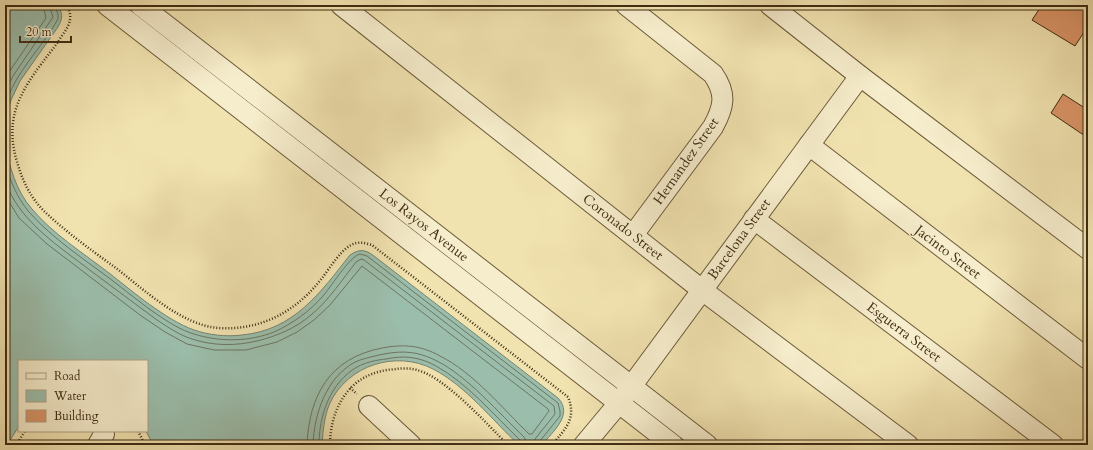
<svg xmlns="http://www.w3.org/2000/svg" width="1093" height="450" font-family="Cardo,serif">
	<style>
		.water { fill: #9bbeac; stroke: #76846f }
		.lines { fill: none; stroke-linecap: round; stroke-linejoin: round }
		.shore { stroke: #6d7560; stroke-width: 1 }
		.building { fill: #da9567; stroke: #3f2c13 }
		.street-casing { stroke: #6c5a3a; stroke-width: 22 }
		.path { stroke: #3f2c13; stroke-width: 2.5; stroke-dasharray: 1 2; stroke-linecap: butt }
		.street { stroke: #f6edcc; stroke-width: 20 }
		.labels { text-anchor: middle; dominant-baseline: central; stroke-width: 3; stroke-linejoin: round; paint-order: stroke }
		.street-label { font-size: 14px; fill: #3f2c13; stroke: #f6edcc }
	</style>
	<rect width="100%" height="100%" fill="#f1e3b0"/>
	<filter id="stains"><feTurbulence type="fractalNoise" baseFrequency=".005" numOctaves="4"/><feColorMatrix values="0 0 0 0 .2 0 0 0 0 .09 0 0 0 0 .02 0 0 0 .5 -.17"/></filter>
	<radialGradient id="worn" r=".72"><stop offset=".6" stop-color="#630" stop-opacity="0"/><stop offset="1" stop-color="#630" stop-opacity=".3"/></radialGradient>
	<!-- water -->
	<g class="water">
		<path d="M5,5H57C63,13 63,18 58,27L20,81L11,100L6,116L5,131Z"/>
		<path d="M5,142C9,166 16,191 32,209C53,234 83,253 109,273C132,291 166,320 194,330C209,335 226,337 242,335C294,330 320,293 350,255C359,249 365,249 374,256L558,398C574,415 552,432 542,445H519C492,420 466,386 433,369C396,350 348,365 330,403C324,416 323,432 322,445H153L146,431L147,361H19V426L7,445H5Z"/>
	</g>
	<g class="lines">
		<!-- shore -->
		<g class="shore">
			<polyline points="5,78 46,18 43,5"/>
			<polyline points="5,91 13,76 53,17 49,5"/>
			<path d="M5,106C14,73 42,48 58,19V14L54,5"/>
			<path d="M5,163C10,180 17,198 29,212C53,239 84,259 113,281C134,297 169,327 194,334C219,342 249,342 274,332C292,324 310,311 323,296C331,287 349,257 360,254L367,256L558,403L560,411V416L540,441L539,445"/>
			<path d="M5,180C17,220 60,247 91,271C113,287 135,304 157,320C168,327 179,335 192,339C213,346 235,346 257,341C277,336 296,328 311,315C329,300 342,280 356,262L361,259L364,260L554,406L555,414L535,439L534,445"/>
			<path d="M5,195L19,218L47,244L140,315L165,332L187,344L214,350H246L277,342L297,332L314,320L330,305L362,266L548,409L549,411L532,434H529C502,408 474,373 440,356C420,345 404,344 382,348C330,358 309,395 307,445"/>
			<path d="M313,445C314,414 326,378 355,362C364,358 375,356 384,354C405,350 419,352 437,361C467,376 499,413 524,437L526,441V445"/>
			<path d="M319,445C319,415 330,383 357,367C366,362 377,360 386,359C404,355 420,357 436,366C467,383 494,415 520,440L521,445"/>
		</g>
	</g>
	<!-- building -->
	<g class="building">
		<polygon points="1042,5 1088,5 1088,26 1075,46 1032,20"/>
		<polygon points="1063,94 1088,110 1088,138 1051,113"/>
	</g>
	<g class="lines">
		<!-- street casing -->
		<g class="street-casing">
			<g id="street">
				<polyline points="107,5 673,445"/>
				<polyline points="140,5 707,445"/>
				<polyline points="341,5 702,290 908,445"/>
				<path d="M626,5L713,74C727,94 724,107 713,127L633,235"/>
				<polyline points="770,5 860,76 1088,249"/>
				<polyline points="809,145 1088,359"/>
				<polyline points="754,219 1053,445"/>
				<polyline points="369,406 411,445"/>
				<polyline points="98,445 104,434"/>
				<polyline points="584,445 619,403 860,76"/>
			</g>
		</g>
		<!-- path -->
		<g class="path">
			<path d="M66,5C69,9 71,14 70,20C69,27 62,35 58,42C44,61 27,80 18,103C10,123 11,144 18,165C23,182 31,198 44,211C66,232 91,250 116,268C144,290 182,325 218,328C261,331 297,311 322,278C330,268 339,252 351,245C358,241 365,243 372,245L568,397C577,419 565,429 552,445"/>
			<polyline points="350,388 357,394"/>
			<polyline points="138,431 145,445"/>
			<polyline points="16,445 25,431"/>
			<path d="M330,445C330,422 338,398 356,383C365,376 375,372 387,370C397,369 407,367 417,370C445,377 487,424 508,445"/>
		</g>
		<!-- street -->
		<use href="#street" class="street"/>
	</g>
	<g class="labels">
		<!-- street labels -->
		<g class="street-label">
			<text transform="translate(686 161) rotate(-55)">Hernandez Street</text>
			<text transform="translate(424 225) rotate(38)">Los Rayos Avenue</text>
			<text transform="translate(623 227) rotate(38)">Coronado Street</text>
			<text transform="translate(739 239) rotate(-54)">Barcelona Street</text>
			<text transform="translate(948 252) rotate(37)">Jacinto Street</text>
			<text transform="translate(904 332) rotate(37)">Esguerra Street</text>
		</g>
	</g>
	<!-- margin -->
	<rect width="1093" height="450" fill="none" stroke="#f1e3b0" stroke-width="20"/>
	<rect x="6" y="6" width="1081" height="438" fill="none" stroke="#3f2c13" stroke-width="2"/>
	<rect x="10" y="10" width="1073" height="430" fill="none" stroke="#3f2c13"/>
	<!-- legend -->
	<rect x="18" y="360" width="130" height="72" fill="#f6edcc" stroke="#ada082"/>
	<rect x="26" y="373" width="20" height="6" fill="#f6edcc" stroke="#ada082"/>
	<text x="54" y="380" font-size="12" fill="#3f2c13">Road</text>
	<rect x="26" y="390" width="20" height="12" fill="#9bbeac" stroke="#ada082"/>
	<text x="54" y="400" font-size="12" fill="#3f2c13">Water</text>
	<rect x="26" y="410" width="20" height="12" fill="#da9567" stroke="#ada082"/>
	<text x="54" y="420" font-size="12" fill="#3f2c13">Building</text>
	<!-- scale -->
	<path d="M20 36v6h51v-6" fill="none" stroke="#3f2c13" stroke-width="2"/>
	<text x="26" y="36" font-size="12" fill="#3f2c13" stroke="#f6edcc" stroke-width="3" paint-order="stroke">20 m</text>
	<rect width="100%" height="100%" filter="url(#stains)"/>
	<rect width="100%" height="100%" fill="url(#worn)"/>
</svg>
